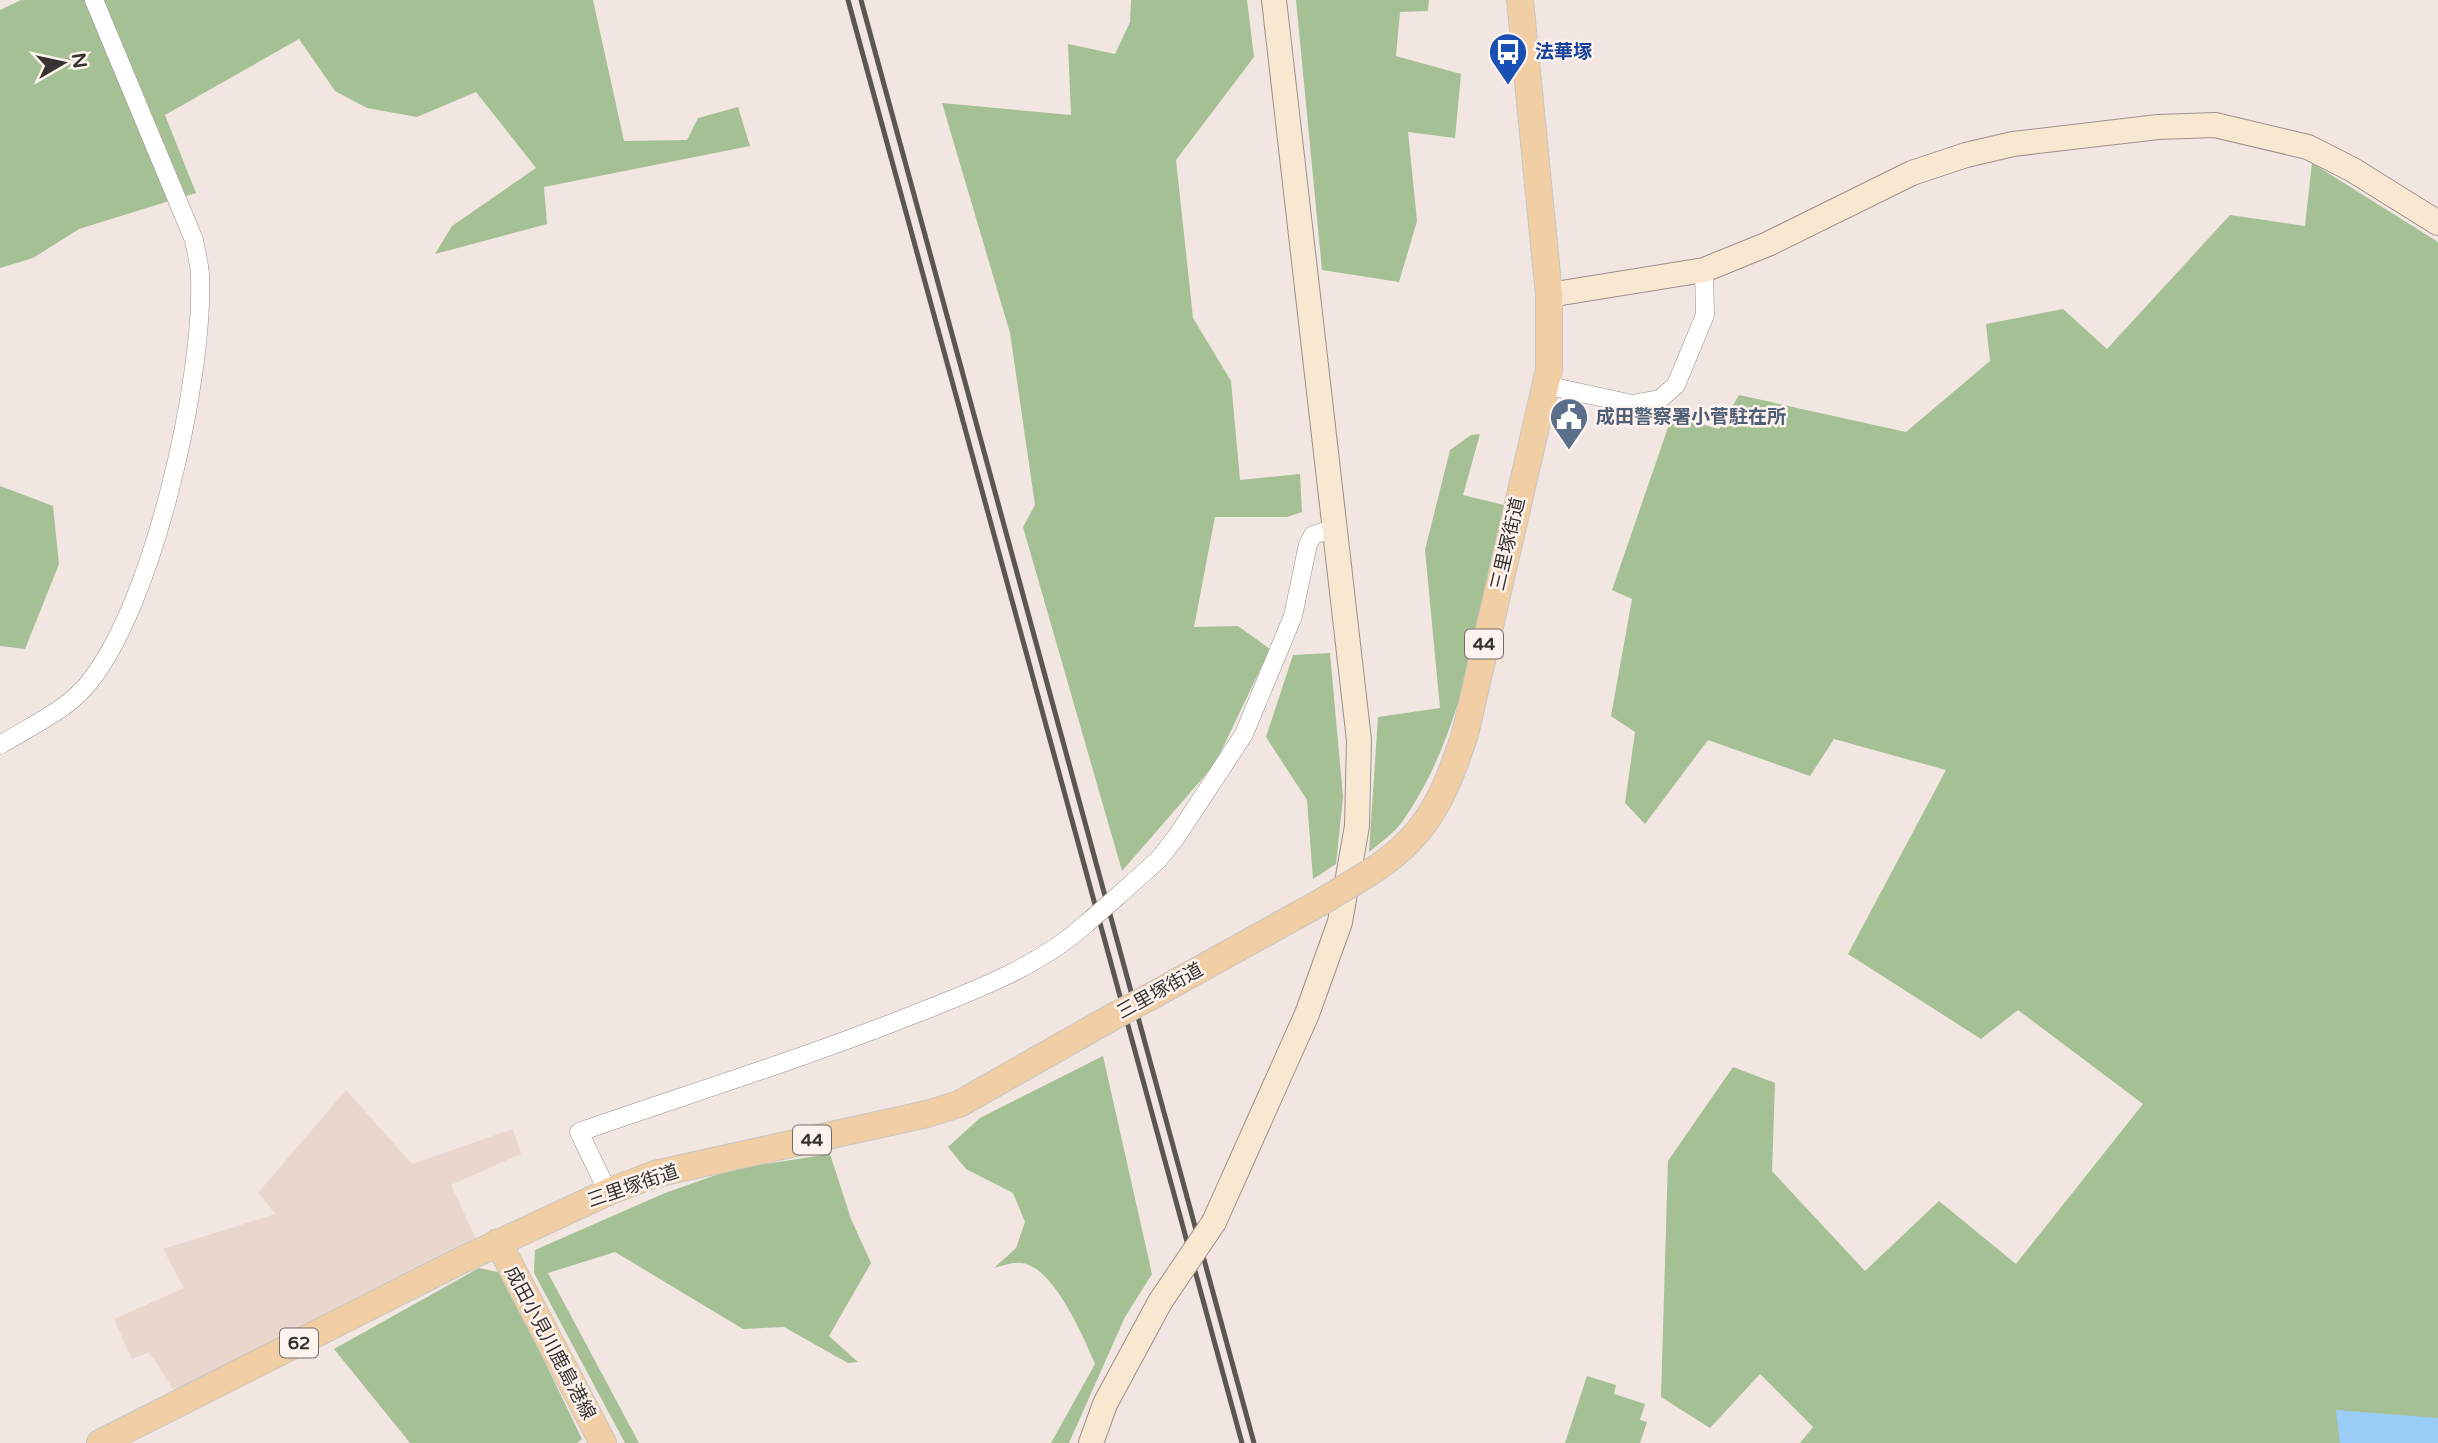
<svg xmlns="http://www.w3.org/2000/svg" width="2438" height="1443" font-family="'Varela Round','Noto Sans JP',sans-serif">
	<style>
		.built { fill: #e9d6cf }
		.green { fill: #a4c094 }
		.water { fill: #99cdf7 }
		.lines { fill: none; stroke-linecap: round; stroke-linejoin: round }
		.street-casing { stroke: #9b918d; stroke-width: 19 }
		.secondary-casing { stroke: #9b918d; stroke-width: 26 }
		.primary-casing { stroke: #c7c6c5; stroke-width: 28 }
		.street { stroke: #fff; stroke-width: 18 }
		.secondary { stroke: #f8e7d1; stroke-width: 24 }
		.primary { stroke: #f1cea3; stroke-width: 26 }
		.rail { stroke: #5b5653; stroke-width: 5 }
		.street-bridge-casing { stroke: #9b918d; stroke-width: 19; stroke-linecap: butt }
		.secondary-bridge-casing { stroke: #9b918d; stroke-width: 26; stroke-linecap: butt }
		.primary-bridge-casing { stroke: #c7c6c5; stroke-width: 28; stroke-linecap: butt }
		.street-bridge { stroke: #fff; stroke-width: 18 }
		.secondary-bridge { stroke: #f8e7d1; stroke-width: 24 }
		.primary-bridge { stroke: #f1cea3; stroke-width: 26 }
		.labels { text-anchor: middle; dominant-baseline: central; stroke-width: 5; stroke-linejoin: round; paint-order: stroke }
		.shield { fill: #fef3ef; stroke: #736d6a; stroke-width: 2 }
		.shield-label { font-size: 18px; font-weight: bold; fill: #373331 }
		.transit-label { font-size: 19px; font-weight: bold; fill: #164399; stroke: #fef3ef; text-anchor: start }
		.service-label { font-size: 19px; font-weight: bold; fill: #4e5e75; stroke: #fef3ef; text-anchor: start }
		.street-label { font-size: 19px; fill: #373331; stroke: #fef3ef }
	</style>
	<rect width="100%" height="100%" fill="#f1e6e2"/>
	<!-- built -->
	<polygon class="built" points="346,1090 412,1164 513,1129 521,1154 451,1185 476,1239 177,1395 149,1352 132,1359 114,1319 184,1288 163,1249 276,1214 258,1193"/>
	<!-- green -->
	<g class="green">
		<polygon points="21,0 86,0 169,201 79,229 33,258 0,268 0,10"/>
		<polygon points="104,0 593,0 624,141 687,140 698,118 738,107 750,146 544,187 547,224 435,254 452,226 536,168 476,92 417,117 367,108 335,91 299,39 165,115 196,193 186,196"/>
		<polygon points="1131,0 1247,0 1254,57 1176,160 1193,318 1231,381 1240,480 1300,474 1302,512 1287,517 1215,517 1194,627 1238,626 1270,649 1215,764 1122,871 1023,527 1035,505 1010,333 942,103 1071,115 1068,44 1115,54 1130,22"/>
		<polygon points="1296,0 1429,0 1428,11 1400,12 1396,56 1461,74 1455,138 1408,132 1417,221 1399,282 1322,270"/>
		<polygon points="2312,163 2438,242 2438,1443 1800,1443 1813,1427 1760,1374 1710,1428 1661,1397 1668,1161 1733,1067 1775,1083 1772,1171 1865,1271 1939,1201 2016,1264 2143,1104 2018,1010 1981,1039 1848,954 1946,770 1834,739 1810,776 1708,740 1645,824 1625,803 1635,732 1611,716 1632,599 1612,590 1672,416 1719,429 1739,395 1906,432 1990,361 1986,324 2063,309 2107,349 2230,215 2305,226"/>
		<path d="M1480,434L1463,495L1504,505C1480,609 1466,730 1404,819C1396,832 1381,842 1369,852L1378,717L1440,708L1425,550L1450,450L1471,435Z"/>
		<polygon points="0,486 53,506 59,564 25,649 0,646"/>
		<polygon points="1330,653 1343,797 1336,864 1313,879 1307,800 1266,737 1293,655"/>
		<path d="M1103,1056L1152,1274L1125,1317L1069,1443H1051L1095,1364C1084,1338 1053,1265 1021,1263C1013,1262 1002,1266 994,1268L1016,1248L1025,1222L1013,1193L966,1169L948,1147L980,1118Z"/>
		<polygon points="830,1154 851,1219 871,1263 829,1336 858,1362 848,1363 784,1327 743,1329 615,1252 548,1273 639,1443 625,1443 534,1273 535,1250 665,1193 733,1169"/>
		<polygon points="479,1268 502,1273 582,1439 577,1443 410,1443 334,1349"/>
		<polygon points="1587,1376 1616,1385 1614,1394 1645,1404 1640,1420 1647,1422 1640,1443 1565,1443"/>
	</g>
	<!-- water -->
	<polygon class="water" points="2336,1410 2438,1418 2438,1443 2340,1443"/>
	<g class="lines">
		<!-- street casing -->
		<g class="street-casing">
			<g id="street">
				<polyline points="1545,385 1632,404 1660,399 1676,385 1705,315 1704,270"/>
				<path d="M0,745C29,727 65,711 87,685C153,607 204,379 200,277C200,265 196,252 194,240L94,0"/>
				<polyline points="1119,895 1159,859 1177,836 1244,734 1293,616 1308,544 1313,535 1335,528"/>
				<path d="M608,1192L579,1132C691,1093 805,1058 915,1014C974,991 1040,966 1087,923"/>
			</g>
		</g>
		<!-- secondary casing -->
		<g class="secondary-casing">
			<g id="secondary">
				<polyline points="1549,295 1704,270 1768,244 1912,173 1966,155 2013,144 2158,127 2215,125 2308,147 2353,170 2438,223"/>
				<polyline points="1214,1222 1307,1014 1340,922 1357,826 1359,740 1274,0"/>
				<polyline points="1091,1443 1105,1404 1160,1302"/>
			</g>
		</g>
		<!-- primary casing -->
		<g class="primary-casing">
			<g id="primary">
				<path d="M1369,873C1427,837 1444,797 1465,734L1549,370V295L1520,0"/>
				<polyline points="1148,998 1323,901"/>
				<polyline points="498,1242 603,1443"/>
				<polyline points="100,1443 460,1261 608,1192 655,1174 927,1114 959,1104 1116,1015"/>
			</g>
		</g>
		<!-- street -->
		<use href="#street" class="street"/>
		<!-- secondary -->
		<use href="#secondary" class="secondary"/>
		<!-- primary -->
		<use href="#primary" class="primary"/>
		<!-- rail -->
		<g class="rail">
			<polyline points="848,0 1242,1443"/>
			<polyline points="861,0 1254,1443"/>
		</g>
		<!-- street-bridge casing -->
		<g class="street-bridge-casing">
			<polyline id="street-bridge" points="1087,923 1119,895"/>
		</g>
		<!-- secondary-bridge casing -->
		<g class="secondary-bridge-casing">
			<polyline id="secondary-bridge" points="1160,1302 1214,1222"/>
		</g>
		<!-- primary-bridge casing -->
		<g class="primary-bridge-casing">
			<g id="primary-bridge">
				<polyline points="1323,901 1369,873"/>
				<polyline points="1116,1015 1148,998"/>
			</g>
		</g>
		<!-- street-bridge -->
		<use href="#street-bridge" class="street-bridge"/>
		<!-- secondary-bridge -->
		<use href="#secondary-bridge" class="secondary-bridge"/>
		<!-- primary-bridge -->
		<use href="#primary-bridge" class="primary-bridge"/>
	</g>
	<!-- icons -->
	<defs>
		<g id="bus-pin" transform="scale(2.0125)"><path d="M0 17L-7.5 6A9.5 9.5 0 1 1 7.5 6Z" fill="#1a4fb4" stroke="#fef3ef"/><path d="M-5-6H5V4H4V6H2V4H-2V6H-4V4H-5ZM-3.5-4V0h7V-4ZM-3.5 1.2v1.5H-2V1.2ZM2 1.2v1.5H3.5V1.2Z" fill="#fff"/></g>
		<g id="civic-pin" transform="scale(2.0125)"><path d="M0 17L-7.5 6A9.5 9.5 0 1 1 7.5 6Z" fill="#5c6f8a" stroke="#fef3ef"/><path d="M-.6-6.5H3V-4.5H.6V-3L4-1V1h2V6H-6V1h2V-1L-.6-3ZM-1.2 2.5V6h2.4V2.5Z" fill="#fff"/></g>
	</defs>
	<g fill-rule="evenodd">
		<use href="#bus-pin" x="1508" y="52"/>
		<use href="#civic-pin" x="1569" y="417"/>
	</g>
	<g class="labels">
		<!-- shield labels -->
		<g class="shield">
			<rect x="1465" y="629.5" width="38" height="29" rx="5"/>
			<rect x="793" y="1125.5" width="38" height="29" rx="5"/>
			<rect x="280" y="1328.5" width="38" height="29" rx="5"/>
		</g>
		<g class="shield-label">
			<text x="1484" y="644">44</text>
			<text x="812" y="1140">44</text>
			<text x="299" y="1343">62</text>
		</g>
		<!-- transit labels -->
		<g class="transit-label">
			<text x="1535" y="52">法華塚</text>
		</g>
		<!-- service labels -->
		<g class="service-label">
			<text x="1596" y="417">成田警察署小菅駐在所</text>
		</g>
		<!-- street labels -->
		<g class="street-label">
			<text transform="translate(1508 544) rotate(-77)">三里塚街道</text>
			<text transform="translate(1160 991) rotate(-29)">三里塚街道</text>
			<text transform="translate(633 1186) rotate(-19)">三里塚街道</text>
			<text transform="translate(550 1343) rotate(62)">成田小見川鹿島港線</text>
		</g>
	</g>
	<!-- north arrow -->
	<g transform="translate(63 63) rotate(81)" stroke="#fef3ef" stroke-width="5" paint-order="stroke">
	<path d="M0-5L12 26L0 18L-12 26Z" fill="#373331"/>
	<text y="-10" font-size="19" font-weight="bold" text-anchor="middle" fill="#373331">N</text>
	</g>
</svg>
